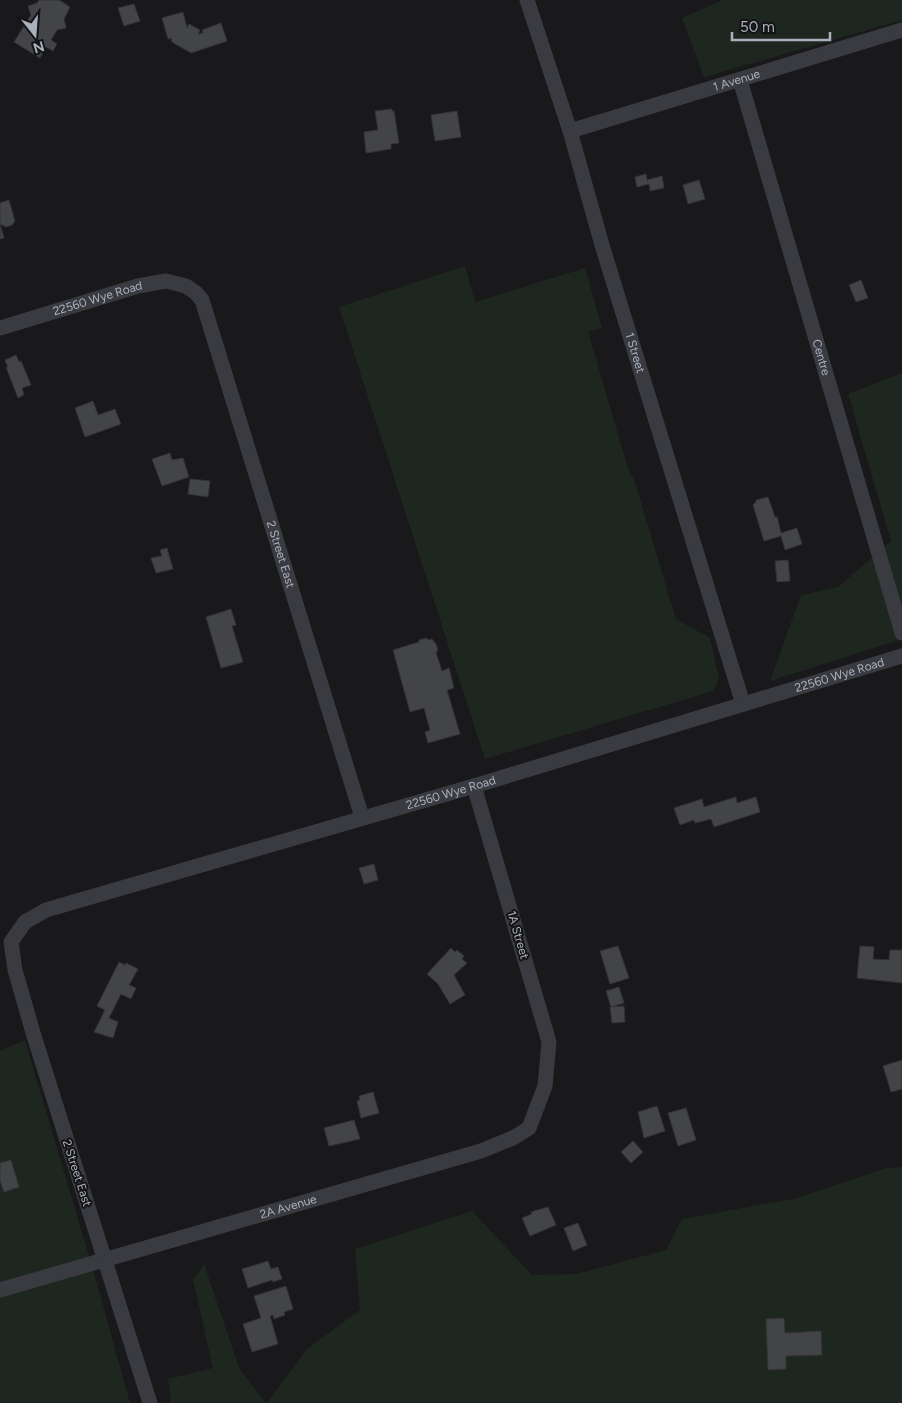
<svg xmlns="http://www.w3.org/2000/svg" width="902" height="1403" font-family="Figtree,sans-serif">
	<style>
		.green { fill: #1e271f }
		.building { fill: #434448; stroke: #333338 }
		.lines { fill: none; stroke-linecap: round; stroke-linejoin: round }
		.street { stroke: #3a3b41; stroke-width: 15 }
		.labels { text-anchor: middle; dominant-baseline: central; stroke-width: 4; stroke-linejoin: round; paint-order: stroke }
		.street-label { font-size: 12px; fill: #abb1bc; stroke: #141416 }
	</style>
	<rect width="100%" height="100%" fill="#19191b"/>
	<!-- green -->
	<g class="green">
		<polygon points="723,0 902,0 902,20 704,77 682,18"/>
		<polygon points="465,266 475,302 585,268 602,328 588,332 628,468 635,482 676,619 710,638 719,678 717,684 713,691 485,759 339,307"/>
		<polygon points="902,373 902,639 770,681 801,595 838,587 891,541 848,394"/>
		<polygon points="25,1040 98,1287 130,1403 0,1403 0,1051"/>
		<polygon points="902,1167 902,1403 267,1403 306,1350 360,1310 355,1249 472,1211 532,1275 576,1274 666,1250 682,1219 797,1198 886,1168"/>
		<polygon points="204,1264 239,1368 266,1403 171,1403 168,1379 213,1368 193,1280"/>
	</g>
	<!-- building -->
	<g class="building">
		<polygon points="39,0 59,0 70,7 64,19 66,28 57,30 51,40 57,44 53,51 46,47 40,58 14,42 31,15 28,6 37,3"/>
		<polygon points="134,4 140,21 124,26 118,8"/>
		<polygon points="183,12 187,28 189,24 200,30 198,34 203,33 202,30 221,23 227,41 191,53 172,42 171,38 168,39 162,18"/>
		<polygon points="392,109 392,111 394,111 399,143 391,144 391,149 366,153 364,132 378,130 375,111"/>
		<polygon points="457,111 461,137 435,141 431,115"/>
		<polygon points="646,174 647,180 662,176 664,188 650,191 649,184 637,187 635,177"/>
		<polygon points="699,180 705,199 688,204 683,185"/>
		<polygon points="9,200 15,221 12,225 6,227 0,224 4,238 0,239 0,203"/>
		<polygon points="861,280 868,298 856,302 849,285"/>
		<polygon points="16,355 19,362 21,361 31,385 22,388 24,395 18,398 6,367 8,367 5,360"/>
		<polygon points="93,401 98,415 115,409 121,424 85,437 75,408"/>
		<polygon points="170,453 172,460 183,458 189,477 162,486 152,459"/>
		<polygon points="190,479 210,481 208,497 188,494"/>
		<polygon points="768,497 775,517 777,517 781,533 797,528 802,544 785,550 781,536 764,541 753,505 756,502 756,500"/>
		<polygon points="167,548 173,569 156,573 151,558 162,556 160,550"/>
		<polygon points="788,560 790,581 777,582 775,561"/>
		<polygon points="231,609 236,625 232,626 243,662 221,668 206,617"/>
		<polygon points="426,638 429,640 432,639 436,644 438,650 436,653 442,671 449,668 454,688 447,690 460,734 428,743 425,732 430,730 424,708 410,712 393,650 419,642 419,640"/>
		<polygon points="736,797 737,803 756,797 760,812 714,827 711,819 695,823 694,820 680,825 674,808 702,799 704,807"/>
		<polygon points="374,864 378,880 364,884 359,868"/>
		<polygon points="618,946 629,978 610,984 600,951"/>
		<polygon points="860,946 874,947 873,959 889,960 890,950 902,950 902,983 857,978"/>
		<polygon points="451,948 455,952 457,950 464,956 462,959 467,963 454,975 465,995 450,1004 438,984 427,974"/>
		<polygon points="119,962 125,965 126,963 138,969 129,985 136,988 131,999 121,994 109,1018 118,1022 113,1038 94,1032 105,1010 97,1006"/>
		<polygon points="619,987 624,1003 611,1007 606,991"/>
		<polygon points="624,1006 625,1022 612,1023 610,1007"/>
		<polygon points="902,1060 902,1089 891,1092 883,1066"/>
		<polygon points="373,1092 379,1113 361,1118 357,1101 360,1100 359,1096"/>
		<polygon points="657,1106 665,1131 644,1138 638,1112"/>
		<polygon points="686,1108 696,1140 678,1146 668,1113"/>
		<polygon points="354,1120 360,1139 329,1146 324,1128"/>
		<polygon points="633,1141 643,1152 631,1163 621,1152"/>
		<polygon points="11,1160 19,1187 4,1192 0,1181 0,1163"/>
		<polygon points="548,1207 556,1225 530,1236 522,1218 532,1214 531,1212"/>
		<polygon points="578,1223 587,1245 573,1251 564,1228"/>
		<polygon points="268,1261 271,1269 278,1267 282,1279 273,1282 272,1280 248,1288 242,1269"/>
		<polygon points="286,1286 293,1309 284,1312 285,1315 274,1319 273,1315 270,1316 278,1344 252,1352 243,1324 261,1318 254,1296"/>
		<polygon points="784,1318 785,1333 821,1331 822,1355 786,1356 786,1369 768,1370 766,1319"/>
	</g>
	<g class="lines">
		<!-- street -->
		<g class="street">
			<path id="s1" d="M527,0L570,131L602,245L743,704"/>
			<path id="s2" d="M740,80L902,633"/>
			<path id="s3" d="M570,131L902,30"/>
			<path id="s4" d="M0,328L138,286L166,281L186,286L196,293L202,300L362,817"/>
			<path id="s5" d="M0,1290L481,1151L513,1138L529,1128L545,1086L549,1042L474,786"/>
			<path id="s6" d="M150,1403L34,1036L15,970L11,942L25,922L46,910L474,786L902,656"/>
		</g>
	</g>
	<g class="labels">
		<!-- street labels -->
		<g class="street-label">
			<text stroke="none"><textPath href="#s3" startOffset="174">1 Avenue</textPath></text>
			<text stroke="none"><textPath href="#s4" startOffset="102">22560 Wye Road</textPath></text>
			<text stroke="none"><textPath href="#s1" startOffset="369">1 Street</textPath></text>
			<text stroke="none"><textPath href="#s2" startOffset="289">Centre</textPath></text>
			<text stroke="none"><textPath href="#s4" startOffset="481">2 Street East</textPath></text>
			<text stroke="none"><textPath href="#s6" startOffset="1358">22560 Wye Road</textPath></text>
			<text stroke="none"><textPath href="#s6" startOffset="952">22560 Wye Road</textPath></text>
			<text transform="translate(518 935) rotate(74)">1A Street</text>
			<text transform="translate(77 1173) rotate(72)">2 Street East</text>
			<text stroke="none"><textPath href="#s5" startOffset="300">2A Avenue</textPath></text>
		</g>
	</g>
	<!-- north arrow -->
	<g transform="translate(35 35) rotate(163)" stroke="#141416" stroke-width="4" paint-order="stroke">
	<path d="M0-4L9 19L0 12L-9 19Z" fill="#abb1bc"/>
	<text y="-8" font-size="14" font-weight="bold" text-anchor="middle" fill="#abb1bc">N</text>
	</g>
	<!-- scale -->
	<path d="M732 32v8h98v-8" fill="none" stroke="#abb1bc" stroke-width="2.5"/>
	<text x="740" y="32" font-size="15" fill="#abb1bc" stroke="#141416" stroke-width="4" paint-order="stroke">50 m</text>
</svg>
